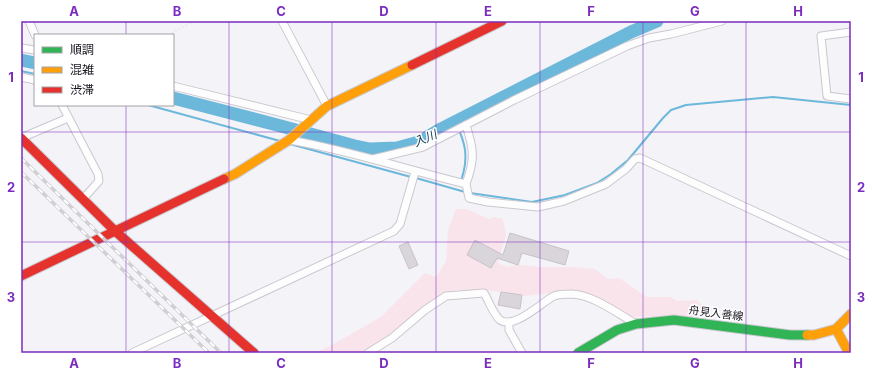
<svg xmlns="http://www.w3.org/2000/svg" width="872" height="374" font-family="Inter,'Noto Sans JP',sans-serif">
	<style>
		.green { fill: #fae4eb }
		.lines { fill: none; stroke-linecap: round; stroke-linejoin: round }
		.stream { stroke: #6cb8db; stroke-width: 2 }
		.river { stroke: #6cb8db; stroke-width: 13 }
		.building { fill: #dad5db; stroke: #c6c2c8 }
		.street-casing { stroke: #cac8cf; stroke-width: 9 }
		.fast-casing { stroke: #cac8cf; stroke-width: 11 }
		.slow-casing { stroke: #cac8cf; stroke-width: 11 }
		.jam-casing { stroke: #cac8cf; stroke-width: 11 }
		.path { stroke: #dedddf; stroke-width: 1.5; stroke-dasharray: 1 3; stroke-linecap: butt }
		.street { stroke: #fdfdfe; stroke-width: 7 }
		.fast { stroke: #30b455; stroke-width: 9 }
		.slow { stroke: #ff9f0a; stroke-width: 9 }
		.jam { stroke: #e5322d; stroke-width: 9 }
		.rail-casing { stroke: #d0cfd2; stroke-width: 3.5 }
		.rail { stroke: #fff; stroke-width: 2; stroke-dasharray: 6; stroke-linecap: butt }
		.grid { fill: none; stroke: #7b2cbf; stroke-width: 1; stroke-opacity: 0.55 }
		.labels { text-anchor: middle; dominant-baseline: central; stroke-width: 3; stroke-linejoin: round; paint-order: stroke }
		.street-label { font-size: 11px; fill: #191620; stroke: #fff }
		.water-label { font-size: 12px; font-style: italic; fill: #043549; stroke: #fff }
		.neatline { fill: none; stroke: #7b2cbf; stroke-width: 1.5 }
		.grid-label { font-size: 13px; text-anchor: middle; font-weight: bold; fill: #7b2cbf }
	</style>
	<rect width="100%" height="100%" fill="#f4f3f8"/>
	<!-- green -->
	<polygon class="green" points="456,209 467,209 489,219 493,217 503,219 506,235 498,263 507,267 518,265 539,267 573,267 595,269 608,279 619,278 647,297 671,297 677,301 697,300 704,307 696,316 689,317 665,316 630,317 587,293 570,291 524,296 485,290 456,290 444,293 389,336 362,353 314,353 330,346 381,317 425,273 436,277 446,261 448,230"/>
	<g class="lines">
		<!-- stream -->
		<g class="stream">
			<polyline points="21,71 35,74"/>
			<polyline points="148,105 280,141"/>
			<path d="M455,121C466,144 469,157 461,181"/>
			<polyline points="290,144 411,177"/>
			<polyline points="416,178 465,192"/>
			<polyline points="470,193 532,202 565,195 597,183 611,174 628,160 663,118 671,110 686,105 773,97 851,105"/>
		</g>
		<!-- river -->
		<g class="river">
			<polyline points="21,60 35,63"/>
			<polyline points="173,98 281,126 355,146 370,149 397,148 419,142 439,130 631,32 657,21"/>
		</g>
	</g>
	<!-- building -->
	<g class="building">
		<polygon points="510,233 569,251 565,265 522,253 518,265 497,258 491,268 467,255 475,240 503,255"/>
		<polygon points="408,242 418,265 409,269 399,246"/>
		<polygon points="501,292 522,295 520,309 498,305"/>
	</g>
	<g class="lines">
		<!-- street casing -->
		<g class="street-casing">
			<g id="street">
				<polyline points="29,21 35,35"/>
				<polyline points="282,21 327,106"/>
				<polyline points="851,32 821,36 827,96 851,99"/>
				<polyline points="21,48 35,50"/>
				<polyline points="21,77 35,80"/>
				<polyline points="173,86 311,120"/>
				<polyline points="62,105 98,174 99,181 83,199"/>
				<path d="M466,125C474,150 475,159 466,184"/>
				<polyline points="21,138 68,118"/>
				<path d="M289,140C349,150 407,170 466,184L469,198L488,202L538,207L564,201L606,184L626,169L635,159L640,158L851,256"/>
				<polyline points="373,159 423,147 514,100 627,46 649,38 671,34 722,21"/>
				<polyline points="509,322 509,330 522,353"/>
				<polyline points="132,353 394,231 400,224 415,172"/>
				<path d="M368,353L392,338L425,310L446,296L484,293C489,301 493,314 500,320C514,330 542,302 554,296C559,294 567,294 572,294C593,295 617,313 636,324"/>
			</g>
		</g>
		<!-- fast casing -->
		<g class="fast-casing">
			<polyline id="fast" points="578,353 617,330 636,324 674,320 790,335 807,335"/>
		</g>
		<!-- slow casing -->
		<g class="slow-casing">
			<g id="slow">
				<polyline points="224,179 235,174 289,140 327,106 412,65"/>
				<polyline points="836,329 849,353"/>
				<polyline points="807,335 814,335 836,329 851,314"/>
			</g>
		</g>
		<!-- jam casing -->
		<g class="jam-casing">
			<g id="jam">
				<polyline points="412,65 502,21"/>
				<polyline points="21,138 115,231 254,353"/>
				<polyline points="21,276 224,179"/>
			</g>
		</g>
		<!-- path -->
		<polyline class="path" points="172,33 194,21"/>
		<!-- street -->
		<use href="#street" class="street"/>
		<!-- fast -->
		<use href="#fast" class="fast"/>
		<!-- slow -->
		<use href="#slow" class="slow"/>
		<!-- jam -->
		<use href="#jam" class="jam"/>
		<!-- rail casing -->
		<g class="rail-casing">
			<g id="rail">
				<polyline points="21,158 221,353"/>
				<polyline points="21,172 209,353"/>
			</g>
		</g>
		<!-- rail -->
		<use href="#rail" class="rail"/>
	</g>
	<!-- grid -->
	<path class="grid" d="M126,21V35M229,21V353M332,21V353M436,21V353M540,21V353M643,21V353M746,21V353M126,105V353M21,132H851M21,242H851"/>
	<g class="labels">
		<!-- street labels -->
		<g class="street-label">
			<text transform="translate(716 313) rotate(7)">舟見入善線</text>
		</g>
		<!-- water labels -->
		<g class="water-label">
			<text transform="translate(425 138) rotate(-23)">入川</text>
		</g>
	</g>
	<!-- border -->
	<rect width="872" height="374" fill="none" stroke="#ffffff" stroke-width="44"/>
	<!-- legend -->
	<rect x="34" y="34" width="140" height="72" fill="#ffffff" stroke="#a3a2a6"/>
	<rect x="42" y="47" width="20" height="6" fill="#30b455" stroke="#a3a2a6"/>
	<text x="70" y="54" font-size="12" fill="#191620">順調</text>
	<rect x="42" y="67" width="20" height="6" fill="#ff9f0a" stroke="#a3a2a6"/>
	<text x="70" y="74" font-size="12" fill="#191620">混雑</text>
	<rect x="42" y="87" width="20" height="6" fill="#e5322d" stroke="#a3a2a6"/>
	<text x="70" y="94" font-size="12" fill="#191620">渋滞</text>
	<rect x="22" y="22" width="828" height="330" class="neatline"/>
	<g class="grid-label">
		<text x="74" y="16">A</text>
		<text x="177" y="16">B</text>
		<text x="281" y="16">C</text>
		<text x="384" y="16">D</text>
		<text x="488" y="16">E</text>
		<text x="591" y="16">F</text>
		<text x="695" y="16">G</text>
		<text x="798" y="16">H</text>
		<text x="11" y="82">1</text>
		<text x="861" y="82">1</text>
		<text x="11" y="192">2</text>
		<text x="861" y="192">2</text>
		<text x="11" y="302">3</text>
		<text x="861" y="302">3</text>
		<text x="74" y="368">A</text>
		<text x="177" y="368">B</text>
		<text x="281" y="368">C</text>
		<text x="384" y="368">D</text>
		<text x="488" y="368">E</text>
		<text x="591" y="368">F</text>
		<text x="695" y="368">G</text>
		<text x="798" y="368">H</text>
	</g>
</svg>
